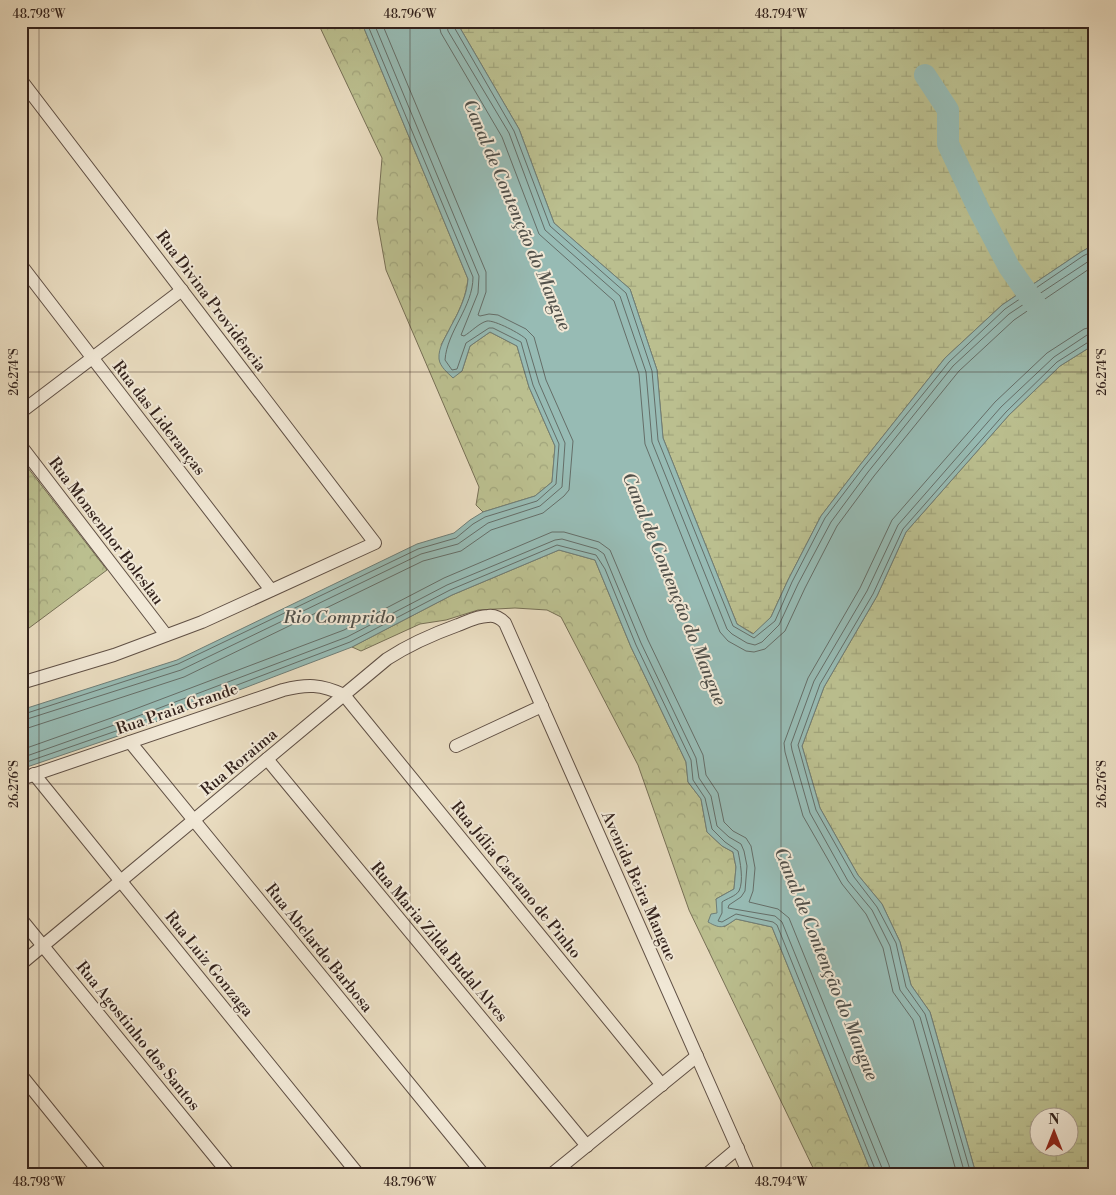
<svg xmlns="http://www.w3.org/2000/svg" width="1116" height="1195" font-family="'Libre Bodoni',serif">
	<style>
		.forest { fill: url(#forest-crowns); stroke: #777056 }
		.wetland { fill: url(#wetland-marsh); stroke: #777056; fill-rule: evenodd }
		.water { fill: #97bbb4; stroke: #6f7e77 }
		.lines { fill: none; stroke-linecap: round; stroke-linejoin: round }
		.shore { stroke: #656e68; stroke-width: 1 }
		.river { stroke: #97bbb4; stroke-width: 22 }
		.street-casing { stroke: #605045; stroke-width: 14 }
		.street { stroke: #f1e8d6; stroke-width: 12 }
		.ticks { fill: none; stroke: #33221c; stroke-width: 1; stroke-opacity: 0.45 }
		.labels { text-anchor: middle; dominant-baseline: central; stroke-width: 4; stroke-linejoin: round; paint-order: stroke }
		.street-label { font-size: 16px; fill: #33221c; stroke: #f1e8d6 }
		.water-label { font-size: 18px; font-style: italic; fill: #51504a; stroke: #f1e8d6 }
		.neatline { fill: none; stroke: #33221c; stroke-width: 2 }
		.ticks-label { font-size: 12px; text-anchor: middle; fill: #33221c }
	</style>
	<defs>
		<pattern id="forest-crowns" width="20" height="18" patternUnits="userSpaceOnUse" patternTransform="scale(1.25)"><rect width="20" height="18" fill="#bbbf8f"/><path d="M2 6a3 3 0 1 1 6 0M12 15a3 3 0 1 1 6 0" fill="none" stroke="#a1a47b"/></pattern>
		<pattern id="wetland-marsh" width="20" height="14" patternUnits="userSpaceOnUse" patternTransform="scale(1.25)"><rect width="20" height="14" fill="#bbbf8f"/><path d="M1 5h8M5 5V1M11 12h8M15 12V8" fill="none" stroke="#a1a47b"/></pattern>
	</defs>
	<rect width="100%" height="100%" fill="#e9dcc0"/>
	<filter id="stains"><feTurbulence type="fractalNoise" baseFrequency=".004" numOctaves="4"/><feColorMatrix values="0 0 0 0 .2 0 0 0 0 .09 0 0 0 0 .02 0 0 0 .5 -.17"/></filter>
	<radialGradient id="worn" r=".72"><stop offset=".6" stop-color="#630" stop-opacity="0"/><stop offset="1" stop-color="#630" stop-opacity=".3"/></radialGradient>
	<!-- forest -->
	<g class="forest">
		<path d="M317,21H361L468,279C466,302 452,324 441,345L462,371L470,346L490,332L517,346L529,387L555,446L552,482L535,496L483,512L476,505L479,487L386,270L377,219L382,158Z"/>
		<polygon points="21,459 107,570 21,634"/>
		<polygon points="559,550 595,560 631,647 686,762 688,782 701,799 707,832 722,846 733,852 736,867 734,889 716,899 724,927 736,919 772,927 872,1174 816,1174 689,910 638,765 561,617 547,610 515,608 478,610 446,620 420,624 361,651 352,647 452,595"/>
	</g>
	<!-- wetland -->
	<g class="wetland">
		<polygon points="456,21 1095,21 1095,244 1081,252 1002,305 945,358 860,465 821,516 788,580 771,617 754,634 737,624 663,438 657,370 630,289 554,223 519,129"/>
		<path d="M1095,344V1174H976L930,1012L911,985L900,942L882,904L858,875L820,808L802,746L824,687L877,596L906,532L1009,415L1060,366ZM1038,1118H1068V1148H1038Z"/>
	</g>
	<!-- water -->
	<path class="water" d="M361,21H456L519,129L554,223L630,289L657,370L663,438L737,624L753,634L771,617L788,580L821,516L860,465L945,358L1002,305L1081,252L1095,244V344L1060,366L1009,415L906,532L877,596L824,687L802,746L820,808L858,875L882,904L900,942L911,985L930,1012L976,1174H872L772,927L736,919C724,927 722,930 708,922L711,914L717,913L716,899L734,889L736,867L733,852L722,846L707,832L701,799L688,782L686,762L631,647L595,560L559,550L452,595L352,647L121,735L21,769V710L177,660L417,544L454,533L470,520L483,512L535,496L552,482L555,446L529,387L517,346L490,332L470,346L462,371L453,378C448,373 440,367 439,359C438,347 446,337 451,326C459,312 467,295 468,279Z"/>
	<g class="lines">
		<!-- shore -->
		<g class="shore">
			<polyline points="438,21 441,33 502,137 539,234 614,301 639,374 645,444 720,632 728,641 746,651 754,652 765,649 785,631 805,588 837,526 874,476 959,371 1014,320 1095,265"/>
			<polyline points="446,21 448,31 509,133 545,230 620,296 646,372 652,442 727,629 732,634 747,643 755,645 762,642 779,625 798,584 831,522 868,472 953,366 1009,314 1095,257"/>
			<polyline points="452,21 454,27 514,131 550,226 626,293 652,371 658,440 733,626 754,638 775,621 792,582 825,518 863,468 949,362 1005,309 1083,256 1095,250"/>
			<path d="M21,715L178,664L418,549L456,538L473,524L485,517L537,501L556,484L559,444L533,385L521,342L493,328H489L466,343L457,369L452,370L445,360C447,331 473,307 473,277L366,21"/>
			<path d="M21,721L181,670L421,554L458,544L488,523L540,506L562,487L565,443L539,383L526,339C521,334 495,320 487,321C479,323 471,332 464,336L461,335L478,293L479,276L373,21"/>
			<polyline points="21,729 28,728 184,677 423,561 461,551 491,530 543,513 564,496 569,490 573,441 546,380 534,337 526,329 498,315 489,314 480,316 478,315 486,292 486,272 381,21"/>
			<polyline points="21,750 114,717 344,630 444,578 552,532 564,532 599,542 610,550 648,640 703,755 706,775 718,793 724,822 733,831 746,838 751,846 755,868 753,891 749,902 778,909 789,918 889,1165 891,1174"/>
			<polyline points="21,758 117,724 347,637 447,585 555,540 562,539 597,549 604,554 641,643 696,758 699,778 711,796 717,826 729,837 741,844 744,851 747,866 745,891 741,897 729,905 728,908 775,916 782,922 882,1168 883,1174"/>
			<path d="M21,764L119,730L350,642L450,590L557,545L596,555L605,569L636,645L691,760L693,780L705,798L712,829L725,842L738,851C740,861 744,881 739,891C736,896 726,899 722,902V913L718,921L722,922L736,914L773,922L777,925L877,1174"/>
			<polyline points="957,1174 913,1020 893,992 883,948 866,914 842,884 803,816 785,752 784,743 808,678 860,588 892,520 995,402 1047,353 1084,329 1095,326"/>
			<polyline points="965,1174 920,1017 900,990 890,946 872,910 848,881 810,813 792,750 791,744 814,681 867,591 898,525 1001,407 1054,357 1087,335 1095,334"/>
			<polyline points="971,1174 925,1014 906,987 896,943 877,907 854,877 816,810 798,745 820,684 873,594 903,529 1006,412 1057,362 1090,341 1095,340"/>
		</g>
		<!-- river -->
		<polyline class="river" points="925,75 948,110 948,144 979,210 1009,267 1043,315"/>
		<!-- street casing -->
		<g class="street-casing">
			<g id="street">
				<polyline points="21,80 375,543 202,622 114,655 21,683"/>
				<polyline points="21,265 271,590"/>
				<polyline points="21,412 182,290"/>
				<polyline points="21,446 166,635"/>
				<polyline points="130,742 483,1174"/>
				<polyline points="456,746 542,706"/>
				<polyline points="267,759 587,1146"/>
				<polyline points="34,774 358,1174"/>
				<path d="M21,779L283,690C307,684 321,684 344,695L662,1085"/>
				<polyline points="21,919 229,1174"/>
				<path d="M21,964L387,659C410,644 433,634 458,625C468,621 478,616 488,616C495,615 500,618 505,623L749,1174"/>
				<polyline points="21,1075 101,1174"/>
				<polyline points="552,1174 697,1056"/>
				<polyline points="707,1174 738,1148"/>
			</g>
		</g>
		<!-- street -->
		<use href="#street" class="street"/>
	</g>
	<!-- ticks -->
	<path class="ticks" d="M39,21V1174M410,21V1174M781,21V1174M21,372H1095M21,784H1095"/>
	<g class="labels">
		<!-- street labels -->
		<g class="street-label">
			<text transform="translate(211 301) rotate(53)">Rua Divina Providência</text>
			<text transform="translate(159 418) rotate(52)">Rua das Lideranças</text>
			<text transform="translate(106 531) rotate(53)">Rua Monsenhor Boleslau</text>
			<text transform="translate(177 709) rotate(-19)">Rua Praia Grande</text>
			<text transform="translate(239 762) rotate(-40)">Rua Roraima</text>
			<text transform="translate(516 880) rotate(51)">Rua Júlia Caetano de Pinho</text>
			<text transform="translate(639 886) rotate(66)">Avenida Beira Mangue</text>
			<text transform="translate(439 942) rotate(50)">Rua Maria Zilda Budal Alves</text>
			<text transform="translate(319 948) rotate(51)">Rua Abelardo Barbosa</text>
			<text transform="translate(209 964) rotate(51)">Rua Luiz Gonzaga</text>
			<text transform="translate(138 1036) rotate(51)">Rua Agostinho dos Santos</text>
		</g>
		<!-- water labels -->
		<g class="water-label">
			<text transform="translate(517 215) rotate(67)">Canal de Contenção do Mangue</text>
			<text transform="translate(674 589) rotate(68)">Canal de Contenção do Mangue</text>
			<text x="339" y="617">Rio Comprido</text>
			<text transform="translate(826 964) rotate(68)">Canal de Contenção do Mangue</text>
		</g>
	</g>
	<!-- margin -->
	<rect width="1116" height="1195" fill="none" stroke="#e9dcc0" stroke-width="55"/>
	<!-- north arrow -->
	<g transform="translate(1054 1132)"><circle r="24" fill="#f1e8d6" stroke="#a5998c"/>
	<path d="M0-4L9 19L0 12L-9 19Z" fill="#8f2418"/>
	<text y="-8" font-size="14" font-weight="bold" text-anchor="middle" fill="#33221c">N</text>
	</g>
	<rect x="28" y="28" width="1060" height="1140" class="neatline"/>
	<g class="ticks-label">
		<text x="39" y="18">48.798°W</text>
		<text x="410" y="18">48.796°W</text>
		<text x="781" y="18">48.794°W</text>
		<text transform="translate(14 372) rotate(-90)" y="4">26.274°S</text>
		<text transform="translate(1102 372) rotate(-90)" y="4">26.274°S</text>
		<text transform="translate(14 784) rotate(-90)" y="4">26.276°S</text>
		<text transform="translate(1102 784) rotate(-90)" y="4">26.276°S</text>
		<text x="39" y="1186">48.798°W</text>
		<text x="410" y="1186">48.796°W</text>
		<text x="781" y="1186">48.794°W</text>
	</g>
	<rect width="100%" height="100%" filter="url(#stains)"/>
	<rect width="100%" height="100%" fill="url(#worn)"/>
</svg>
